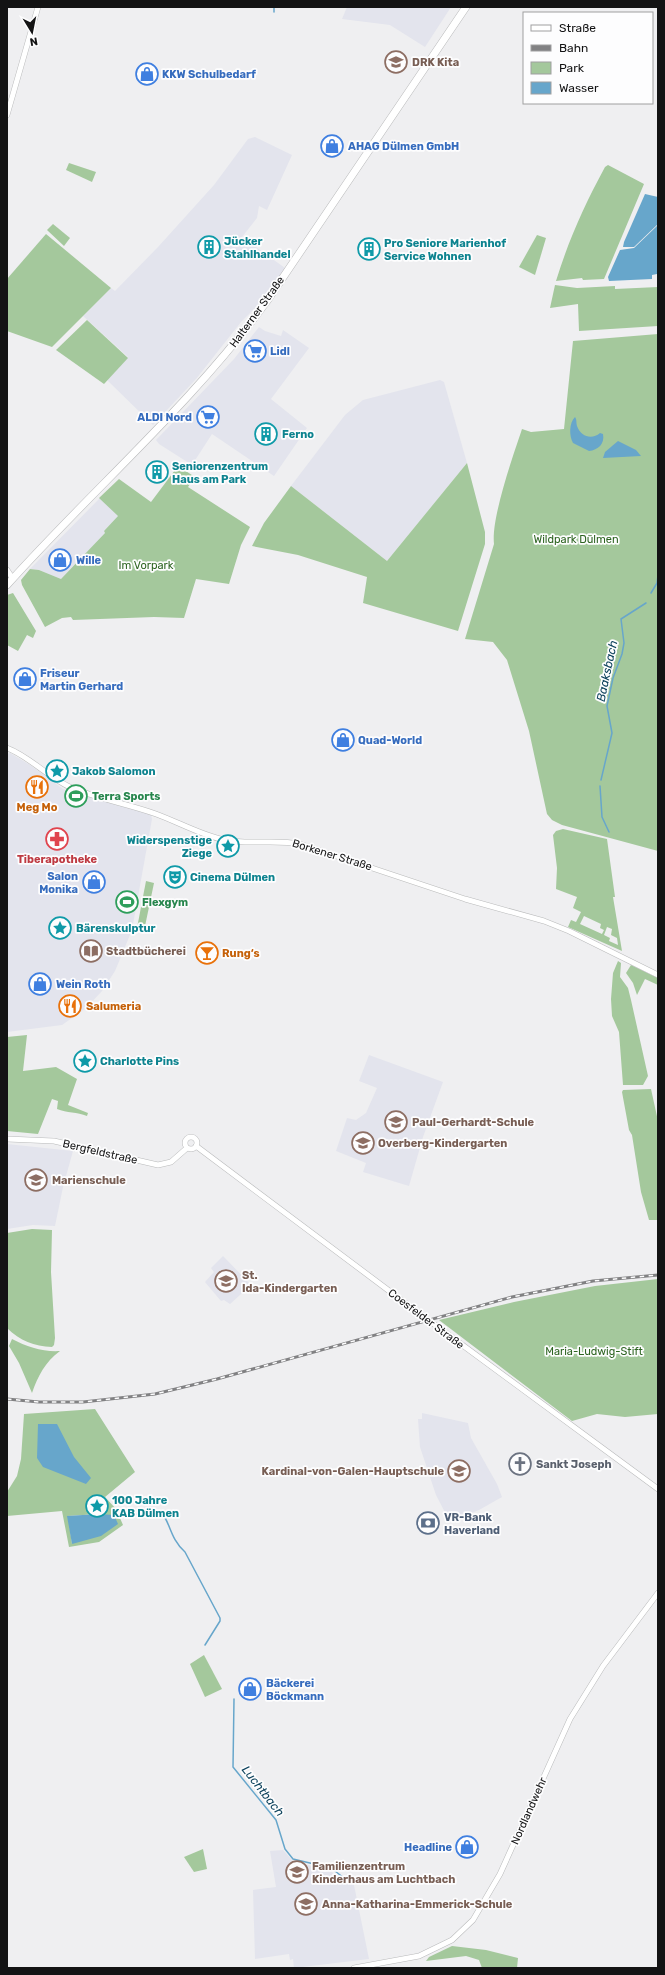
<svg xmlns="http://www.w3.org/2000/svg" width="665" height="1975" font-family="Rubik,sans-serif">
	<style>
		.built { fill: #e3e4ed }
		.green { fill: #a4c89c; fill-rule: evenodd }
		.water { fill: #67a6cb }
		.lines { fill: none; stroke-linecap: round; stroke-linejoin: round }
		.stream { stroke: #67a6cb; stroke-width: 1.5 }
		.minor-casing { stroke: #b9babb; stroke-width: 6 }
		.major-casing { stroke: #b9babb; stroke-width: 8 }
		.minor { stroke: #fff; stroke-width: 5 }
		.major { stroke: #fff; stroke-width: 7 }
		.rail-casing { stroke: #818183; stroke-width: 3 }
		.rail { stroke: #fdfdfe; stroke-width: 1.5; stroke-dasharray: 4.5; stroke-linecap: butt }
		.labels { text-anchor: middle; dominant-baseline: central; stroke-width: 3.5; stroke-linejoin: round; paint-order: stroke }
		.education-label { font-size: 11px; font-weight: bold; fill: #785e54; stroke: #fdfdfe; text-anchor: start }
		.shop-label { font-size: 11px; font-weight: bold; fill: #366cbe; stroke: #fdfdfe; text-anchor: start }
		.culture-label { font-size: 11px; font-weight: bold; fill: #0d838f; stroke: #fdfdfe; text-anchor: start }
		.street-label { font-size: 11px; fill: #131314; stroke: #fdfdfe }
		.park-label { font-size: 11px; fill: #2d6421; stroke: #fdfdfe }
		.leisure-label { font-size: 11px; font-weight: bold; fill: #27864d; stroke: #fdfdfe; text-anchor: start }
		.food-label { font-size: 11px; font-weight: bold; fill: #c56008; stroke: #fdfdfe; text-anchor: start }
		.health-label { font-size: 11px; font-weight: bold; fill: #be3a42; stroke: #fdfdfe }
		.worship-label { font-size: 11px; font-weight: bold; fill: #5b616d; stroke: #fdfdfe; text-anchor: start }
		.service-label { font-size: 11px; font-weight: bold; fill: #4e5e75; stroke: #fdfdfe; text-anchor: start }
		.water-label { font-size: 12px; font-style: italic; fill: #0d425c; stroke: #fdfdfe }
	</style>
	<rect width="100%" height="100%" fill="#efeff1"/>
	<!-- built -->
	<g class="built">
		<polygon points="347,7 451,7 425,47 390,25 342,19"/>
		<polygon points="255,137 292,155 267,210 259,206 257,218 242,237 285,268 265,298 241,322 196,379 153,425 107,380 128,357 83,316 111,288 115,291 158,247 214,185 248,139"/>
		<polygon points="259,327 265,331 281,336 283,330 309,348 271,399 307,428 274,476 212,434 192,465 159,444 156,440 234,359"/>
		<polygon points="440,380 444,382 467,463 387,561 291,486 345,415 363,400"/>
		<polygon points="100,498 118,516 104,531 105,533 61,579 39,570 30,569"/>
		<polygon points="10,753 30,765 63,789 151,815 152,819 132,930 115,971 102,991 86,1008 62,1025 7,1032 7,754"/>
		<polygon points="369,1055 443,1082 423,1137 409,1186 363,1172 366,1163 336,1151 347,1118 356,1120 366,1113 377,1088 359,1081"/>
		<polygon points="7,1144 73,1151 63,1187 55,1226 33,1225 7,1229"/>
		<polygon points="223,1256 251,1285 230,1304 224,1300 221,1301 205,1282 214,1272 211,1268"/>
		<polygon points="422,1413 468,1423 471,1438 497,1484 502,1497 479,1510 450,1522 436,1495 420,1447 418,1419 422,1419"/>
		<polygon points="283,1850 293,1861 330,1871 354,1885 369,1959 294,1968 293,1959 290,1960 289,1954 255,1959 253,1890 276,1887 270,1851"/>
	</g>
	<!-- green -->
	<g class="green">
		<polygon points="69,163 96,172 92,182 66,170"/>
		<path d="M608,165L644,184L604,279L583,280L582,278L556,281C569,239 584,206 605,167Z"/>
		<polygon points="53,224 70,238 64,246 47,230"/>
		<polygon points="46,234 111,288 52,347 7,331 7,279"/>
		<polygon points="537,235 546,238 535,275 519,267"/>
		<polygon points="555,285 577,288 615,286 615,289 658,287 658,326 579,331 578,304 550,308"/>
		<polygon points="87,320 128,358 104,384 56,350"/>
		<path d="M658,334V851L562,825L552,820L547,814L529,731L507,660L493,642L465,639L494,544C491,518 513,456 522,429L531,432L564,429L573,341Z"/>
		<polygon points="467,463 485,532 485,544 458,631 363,603 367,577 298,555 252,546 264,523 291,486 387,561"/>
		<polygon points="178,466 195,477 188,487 250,527 241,545 229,584 196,579 184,618 154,617 73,620 71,617 62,618 45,627 22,585 21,580 30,569 39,570 61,579 105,533 104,531 118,516 99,498 119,479 151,502"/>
		<polygon points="13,593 36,631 33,638 27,635 18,651 7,645 7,595"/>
		<path d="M563,829L607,839L615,897H613L622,951L568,927L571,920L576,922L581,912L573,908L577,897L556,889L557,868L553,835L556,831ZM584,916L601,924L600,928L604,930L602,934L580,924ZM607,927L612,929L611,935L617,938L618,945L609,941L610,938L604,935Z"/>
		<polygon points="146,881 154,883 144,931 137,928"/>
		<polygon points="618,961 621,963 620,977 628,988 631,1000 648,1076 643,1085 623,1085 619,1032 612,1016 611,999 613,973"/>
		<polygon points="631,965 658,978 658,985 645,979 637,995 633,983 626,973"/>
		<path d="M27,1035L23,1071L56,1067L77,1079L68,1105L88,1113L87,1116C77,1112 67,1113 57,1109L58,1101L52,1099L38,1134L7,1131V1037Z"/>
		<polygon points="651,1089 658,1121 658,1220 649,1220 641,1192 632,1135 629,1130 622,1092 623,1090"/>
		<path d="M32,1229L52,1230L51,1272L55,1338L54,1345L52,1347C34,1346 20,1341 7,1328V1233Z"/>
		<polygon points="658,1279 658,1414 625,1417 597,1414 572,1421 439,1320 514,1302 595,1286"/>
		<path d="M12,1339C27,1347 43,1352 60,1351C45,1362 38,1376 32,1393L19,1363L9,1346Z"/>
		<path d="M95,1409L135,1472L105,1497L116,1509L123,1525L99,1542L69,1547L62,1511L7,1516V1492L17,1476L21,1459L24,1414ZM98,1514L72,1544L68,1516Z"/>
		<polygon points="204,1655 222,1689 205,1697 190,1664"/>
		<polygon points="203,1849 207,1869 194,1872 184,1857"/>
		<polygon points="452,1946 486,1950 518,1958 517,1968 482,1968 479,1960 466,1956 426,1961 429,1957"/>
	</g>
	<!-- water -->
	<g class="water">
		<polygon points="645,194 658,197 658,224 634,247 623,247 624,242"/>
		<polygon points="658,225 658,279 657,274 652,275 652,279 609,281 608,277 620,250 634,248"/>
		<path d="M575,417C577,420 576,422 577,426C581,437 592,440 600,433L603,434C605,444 598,450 589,451L573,443C569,436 569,423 575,417Z"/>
		<polygon points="618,441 636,450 641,456 603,458 605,452"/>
		<polygon points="38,1424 57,1424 74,1457 91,1478 86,1484 43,1467 37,1458"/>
		<polygon points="98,1514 114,1515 118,1524 101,1536 72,1544 67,1516"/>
	</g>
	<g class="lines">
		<!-- stream -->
		<g class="stream">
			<polyline points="274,7 274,12"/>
			<polyline points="651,593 657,583 658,575"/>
			<polyline points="601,780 612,733 607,706 613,678 622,654 624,643 621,619 646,603"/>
			<polyline points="600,786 602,817 609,832"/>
			<path d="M131,1516C177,1499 160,1530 185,1552L220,1618V1621L205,1645"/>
			<polyline points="234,1699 233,1767 276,1820 285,1849 293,1859 331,1868 344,1878"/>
		</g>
		<!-- minor casing -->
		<g class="minor-casing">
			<g id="minor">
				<polyline points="7,115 38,7"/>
				<polyline points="7,570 13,579"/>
				<path d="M7,748C31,757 48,778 72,788C99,799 128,804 156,814C178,822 201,835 224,840C249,845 275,839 300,844L465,899L544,921L569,931L658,975"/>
				<circle cx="191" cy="1143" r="6"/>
				<polyline points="7,1139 54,1141 158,1165 171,1162 187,1148"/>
				<polyline points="196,1146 404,1302 658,1489"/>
				<polyline points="354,1968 419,1956 452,1940 473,1920 500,1874 570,1719 603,1666 658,1593"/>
			</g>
		</g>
		<!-- major casing -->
		<g class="major-casing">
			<path id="major" d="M7,585C93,489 191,405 267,301L466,7"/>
		</g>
		<!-- minor -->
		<use href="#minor" class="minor"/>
		<!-- major -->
		<use href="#major" class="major"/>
		<!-- rail casing -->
		<g class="rail-casing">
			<polyline id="rail" points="7,1399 39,1402 83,1402 155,1394 217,1379 512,1297 593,1281 658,1275"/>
		</g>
		<!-- rail -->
		<use href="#rail" class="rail"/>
	</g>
	<!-- icons -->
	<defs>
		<g id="school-ring" transform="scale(1.15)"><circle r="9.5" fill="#fdfdfe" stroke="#8d6e63" stroke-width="1.5"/><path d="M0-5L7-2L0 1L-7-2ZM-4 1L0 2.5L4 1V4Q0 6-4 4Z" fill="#8d6e63"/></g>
		<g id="shop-ring" transform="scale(1.15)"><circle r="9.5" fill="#fdfdfe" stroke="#3f7fe0" stroke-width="1.5"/><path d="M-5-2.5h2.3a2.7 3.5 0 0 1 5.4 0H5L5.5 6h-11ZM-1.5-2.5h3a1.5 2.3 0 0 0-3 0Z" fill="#3f7fe0"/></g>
		<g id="building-ring" transform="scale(1.15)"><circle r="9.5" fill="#fdfdfe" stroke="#0f9aa8" stroke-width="1.5"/><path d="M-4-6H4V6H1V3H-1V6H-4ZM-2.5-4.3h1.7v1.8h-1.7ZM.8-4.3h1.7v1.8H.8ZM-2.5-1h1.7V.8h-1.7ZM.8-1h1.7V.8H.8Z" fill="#0f9aa8"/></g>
		<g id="supermarket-ring" transform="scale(1.15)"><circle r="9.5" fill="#fdfdfe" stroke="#3f7fe0" stroke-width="1.5"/><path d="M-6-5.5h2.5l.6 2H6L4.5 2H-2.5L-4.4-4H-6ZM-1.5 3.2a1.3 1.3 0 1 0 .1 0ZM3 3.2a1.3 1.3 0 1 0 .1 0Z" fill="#3f7fe0"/></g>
		<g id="sight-ring" transform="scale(1.15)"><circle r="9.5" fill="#fdfdfe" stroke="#0f9aa8" stroke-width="1.5"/><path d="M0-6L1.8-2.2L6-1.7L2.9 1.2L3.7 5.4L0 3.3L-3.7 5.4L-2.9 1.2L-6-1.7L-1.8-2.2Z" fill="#0f9aa8"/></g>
		<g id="restaurant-ring" transform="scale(1.15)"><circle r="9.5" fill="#fdfdfe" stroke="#e8710a" stroke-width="1.5"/><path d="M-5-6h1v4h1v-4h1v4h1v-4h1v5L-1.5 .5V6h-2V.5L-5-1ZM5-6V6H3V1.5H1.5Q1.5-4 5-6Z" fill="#e8710a"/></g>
		<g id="stadium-ring" transform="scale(1.15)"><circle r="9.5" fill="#fdfdfe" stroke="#2e9e5b" stroke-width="1.5"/><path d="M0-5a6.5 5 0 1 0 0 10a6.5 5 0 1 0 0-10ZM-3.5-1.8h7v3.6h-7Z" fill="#2e9e5b"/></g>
		<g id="pharmacy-ring" transform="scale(1.15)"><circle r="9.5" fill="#fdfdfe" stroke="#e0444e" stroke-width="1.5"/><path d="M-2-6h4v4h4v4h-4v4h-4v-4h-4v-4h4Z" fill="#e0444e"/></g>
		<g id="theatre-ring" transform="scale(1.15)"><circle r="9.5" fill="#fdfdfe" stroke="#0f9aa8" stroke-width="1.5"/><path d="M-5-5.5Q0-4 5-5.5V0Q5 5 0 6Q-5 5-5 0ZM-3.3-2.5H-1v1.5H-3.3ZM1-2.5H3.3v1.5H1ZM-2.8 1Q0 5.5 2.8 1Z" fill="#0f9aa8"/></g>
		<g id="library-ring" transform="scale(1.15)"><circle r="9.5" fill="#fdfdfe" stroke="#8d6e63" stroke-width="1.5"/><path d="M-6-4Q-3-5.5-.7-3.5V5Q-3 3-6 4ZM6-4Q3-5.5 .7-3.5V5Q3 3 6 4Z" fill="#8d6e63"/></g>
		<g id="bar-ring" transform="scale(1.15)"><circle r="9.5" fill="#fdfdfe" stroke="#e8710a" stroke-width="1.5"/><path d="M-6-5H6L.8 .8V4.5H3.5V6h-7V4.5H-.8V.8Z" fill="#e8710a"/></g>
		<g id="church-ring" transform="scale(1.15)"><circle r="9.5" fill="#fdfdfe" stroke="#6b7280" stroke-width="1.5"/><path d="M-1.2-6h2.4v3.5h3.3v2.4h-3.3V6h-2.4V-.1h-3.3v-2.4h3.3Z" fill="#6b7280"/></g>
		<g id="bank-ring" transform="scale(1.15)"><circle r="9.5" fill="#fdfdfe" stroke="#5c6f8a" stroke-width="1.5"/><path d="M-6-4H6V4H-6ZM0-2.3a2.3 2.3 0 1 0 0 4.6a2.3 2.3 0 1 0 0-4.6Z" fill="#5c6f8a"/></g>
	</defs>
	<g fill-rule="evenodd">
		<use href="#school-ring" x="396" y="62"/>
		<use href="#shop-ring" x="147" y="74"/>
		<use href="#shop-ring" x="332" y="146"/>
		<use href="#building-ring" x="209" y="247"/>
		<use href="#building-ring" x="369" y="249"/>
		<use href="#supermarket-ring" x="255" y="351"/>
		<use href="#supermarket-ring" x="208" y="417"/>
		<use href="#building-ring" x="266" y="434"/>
		<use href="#building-ring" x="157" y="472"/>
		<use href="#shop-ring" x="60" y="560"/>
		<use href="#shop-ring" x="25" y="679"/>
		<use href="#shop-ring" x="343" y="740"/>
		<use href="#sight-ring" x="57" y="771"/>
		<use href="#restaurant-ring" x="37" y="787"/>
		<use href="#stadium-ring" x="76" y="796"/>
		<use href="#pharmacy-ring" x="57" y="839"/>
		<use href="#sight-ring" x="228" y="846"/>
		<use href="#theatre-ring" x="175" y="877"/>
		<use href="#shop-ring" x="94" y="882"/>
		<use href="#stadium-ring" x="127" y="902"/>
		<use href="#sight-ring" x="60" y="928"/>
		<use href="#library-ring" x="91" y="951"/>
		<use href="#bar-ring" x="207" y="953"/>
		<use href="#shop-ring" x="40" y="984"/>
		<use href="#restaurant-ring" x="70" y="1006"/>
		<use href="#sight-ring" x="85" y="1061"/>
		<use href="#school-ring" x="396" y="1122"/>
		<use href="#school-ring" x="363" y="1143"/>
		<use href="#school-ring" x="36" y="1180"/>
		<use href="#school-ring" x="226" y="1281"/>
		<use href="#church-ring" x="520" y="1464"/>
		<use href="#school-ring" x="459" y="1471"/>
		<use href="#sight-ring" x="97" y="1506"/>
		<use href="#bank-ring" x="428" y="1523"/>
		<use href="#shop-ring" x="250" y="1689"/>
		<use href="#shop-ring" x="467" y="1847"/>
		<use href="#school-ring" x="297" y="1872"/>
		<use href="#school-ring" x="306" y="1904"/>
	</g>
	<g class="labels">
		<!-- education labels -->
		<g class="education-label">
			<text x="412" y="62">DRK Kita</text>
			<text x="106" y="951">Stadtbücherei</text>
			<text x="412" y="1122">Paul-Gerhardt-Schule</text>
			<text x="378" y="1143">Overberg-Kindergarten</text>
			<text x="52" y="1180">Marienschule</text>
			<text x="242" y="1275">St.<tspan x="242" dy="13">Ida-Kindergarten</tspan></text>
			<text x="444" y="1471" text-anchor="end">Kardinal-von-Galen-Hauptschule</text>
			<text x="312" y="1866">Familienzentrum<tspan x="312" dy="13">Kinderhaus am Luchtbach</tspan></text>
			<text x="322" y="1904">Anna-Katharina-Emmerick-Schule</text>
		</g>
		<!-- shop labels -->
		<g class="shop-label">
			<text x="162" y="74">KKW Schulbedarf</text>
			<text x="348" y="146">AHAG Dülmen GmbH</text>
			<text x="270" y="351">Lidl</text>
			<text x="192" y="417" text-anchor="end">ALDI Nord</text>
			<text x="76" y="560">Wille</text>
			<text x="40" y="673">Friseur<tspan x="40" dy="13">Martin Gerhard</tspan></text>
			<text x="358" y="740">Quad-World</text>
			<text x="78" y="876" text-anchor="end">Salon<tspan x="78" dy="13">Monika</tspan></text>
			<text x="56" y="984">Wein Roth</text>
			<text x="266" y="1683">Bäckerei<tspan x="266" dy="13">Böckmann</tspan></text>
			<text x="452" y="1847" text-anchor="end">Headline</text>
		</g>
		<!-- culture labels -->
		<g class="culture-label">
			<text x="224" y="241">Jücker<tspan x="224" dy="13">Stahlhandel</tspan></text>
			<text x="384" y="243">Pro Seniore Marienhof<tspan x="384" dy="13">Service Wohnen</tspan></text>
			<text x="282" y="434">Ferno</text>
			<text x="172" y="466">Seniorenzentrum<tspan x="172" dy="13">Haus am Park</tspan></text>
			<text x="72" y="771">Jakob Salomon</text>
			<text x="212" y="840" text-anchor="end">Widerspenstige<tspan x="212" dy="13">Ziege</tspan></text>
			<text x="190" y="877">Cinema Dülmen</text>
			<text x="76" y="928">Bärenskulptur</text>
			<text x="100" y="1061">Charlotte Pins</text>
			<text x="112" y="1500">100 Jahre<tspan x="112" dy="13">KAB Dülmen</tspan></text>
		</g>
		<!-- street labels -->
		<g class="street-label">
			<text transform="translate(257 312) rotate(-54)">Halterner Straße</text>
			<text transform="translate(332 855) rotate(17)">Borkener Straße</text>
			<text transform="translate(100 1152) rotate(13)">Bergfeldstraße</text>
			<text transform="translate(426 1319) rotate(37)">Coesfelder Straße</text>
			<text transform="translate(529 1811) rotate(-66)">Nordlandwehr</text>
		</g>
		<!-- park labels -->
		<g class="park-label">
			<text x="576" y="539">Wildpark Dülmen</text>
			<text x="146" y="565">Im Vorpark</text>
			<text x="594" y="1351">Maria-Ludwig-Stift</text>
		</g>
		<!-- leisure labels -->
		<g class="leisure-label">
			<text x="92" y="796">Terra Sports</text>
			<text x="142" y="902">Flexgym</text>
		</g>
		<!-- food labels -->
		<g class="food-label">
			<text x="37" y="807" text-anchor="middle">Meg Mo</text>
			<text x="222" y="953">Rung‘s</text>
			<text x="86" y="1006">Salumeria</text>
		</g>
		<!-- health labels -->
		<g class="health-label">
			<text x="57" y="859">Tiberapotheke</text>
		</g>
		<!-- worship labels -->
		<g class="worship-label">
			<text x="536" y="1464">Sankt Joseph</text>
		</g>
		<!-- service labels -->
		<g class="service-label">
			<text x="444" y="1517">VR-Bank<tspan x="444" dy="13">Haverland</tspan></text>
		</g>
		<!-- water labels -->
		<g class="water-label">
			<text transform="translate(607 671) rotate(-78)">Baaksbach</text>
			<text transform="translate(263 1791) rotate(52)">Luchtbach</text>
		</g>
	</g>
	<!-- border -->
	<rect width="665" height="1975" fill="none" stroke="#131314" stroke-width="16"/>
	<!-- legend -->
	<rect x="523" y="12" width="130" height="92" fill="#fdfdfe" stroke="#9f9fa0"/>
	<rect x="531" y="25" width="20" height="6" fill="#ffffff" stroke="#9f9fa0"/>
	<text x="559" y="32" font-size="12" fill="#131314">Straße</text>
	<rect x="531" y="45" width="20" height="6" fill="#818183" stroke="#9f9fa0"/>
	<text x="559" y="52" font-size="12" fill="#131314">Bahn</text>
	<rect x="531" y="62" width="20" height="12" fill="#a4c89c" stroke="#9f9fa0"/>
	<text x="559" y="72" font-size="12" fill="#131314">Park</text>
	<rect x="531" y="82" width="20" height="12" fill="#67a6cb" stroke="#9f9fa0"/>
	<text x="559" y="92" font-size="12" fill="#131314">Wasser</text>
	<!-- north arrow -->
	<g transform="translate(32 32) rotate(170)" stroke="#fdfdfe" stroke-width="3" paint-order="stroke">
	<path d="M0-3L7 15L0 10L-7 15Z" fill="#131314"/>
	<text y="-6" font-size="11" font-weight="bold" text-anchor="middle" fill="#131314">N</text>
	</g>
</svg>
